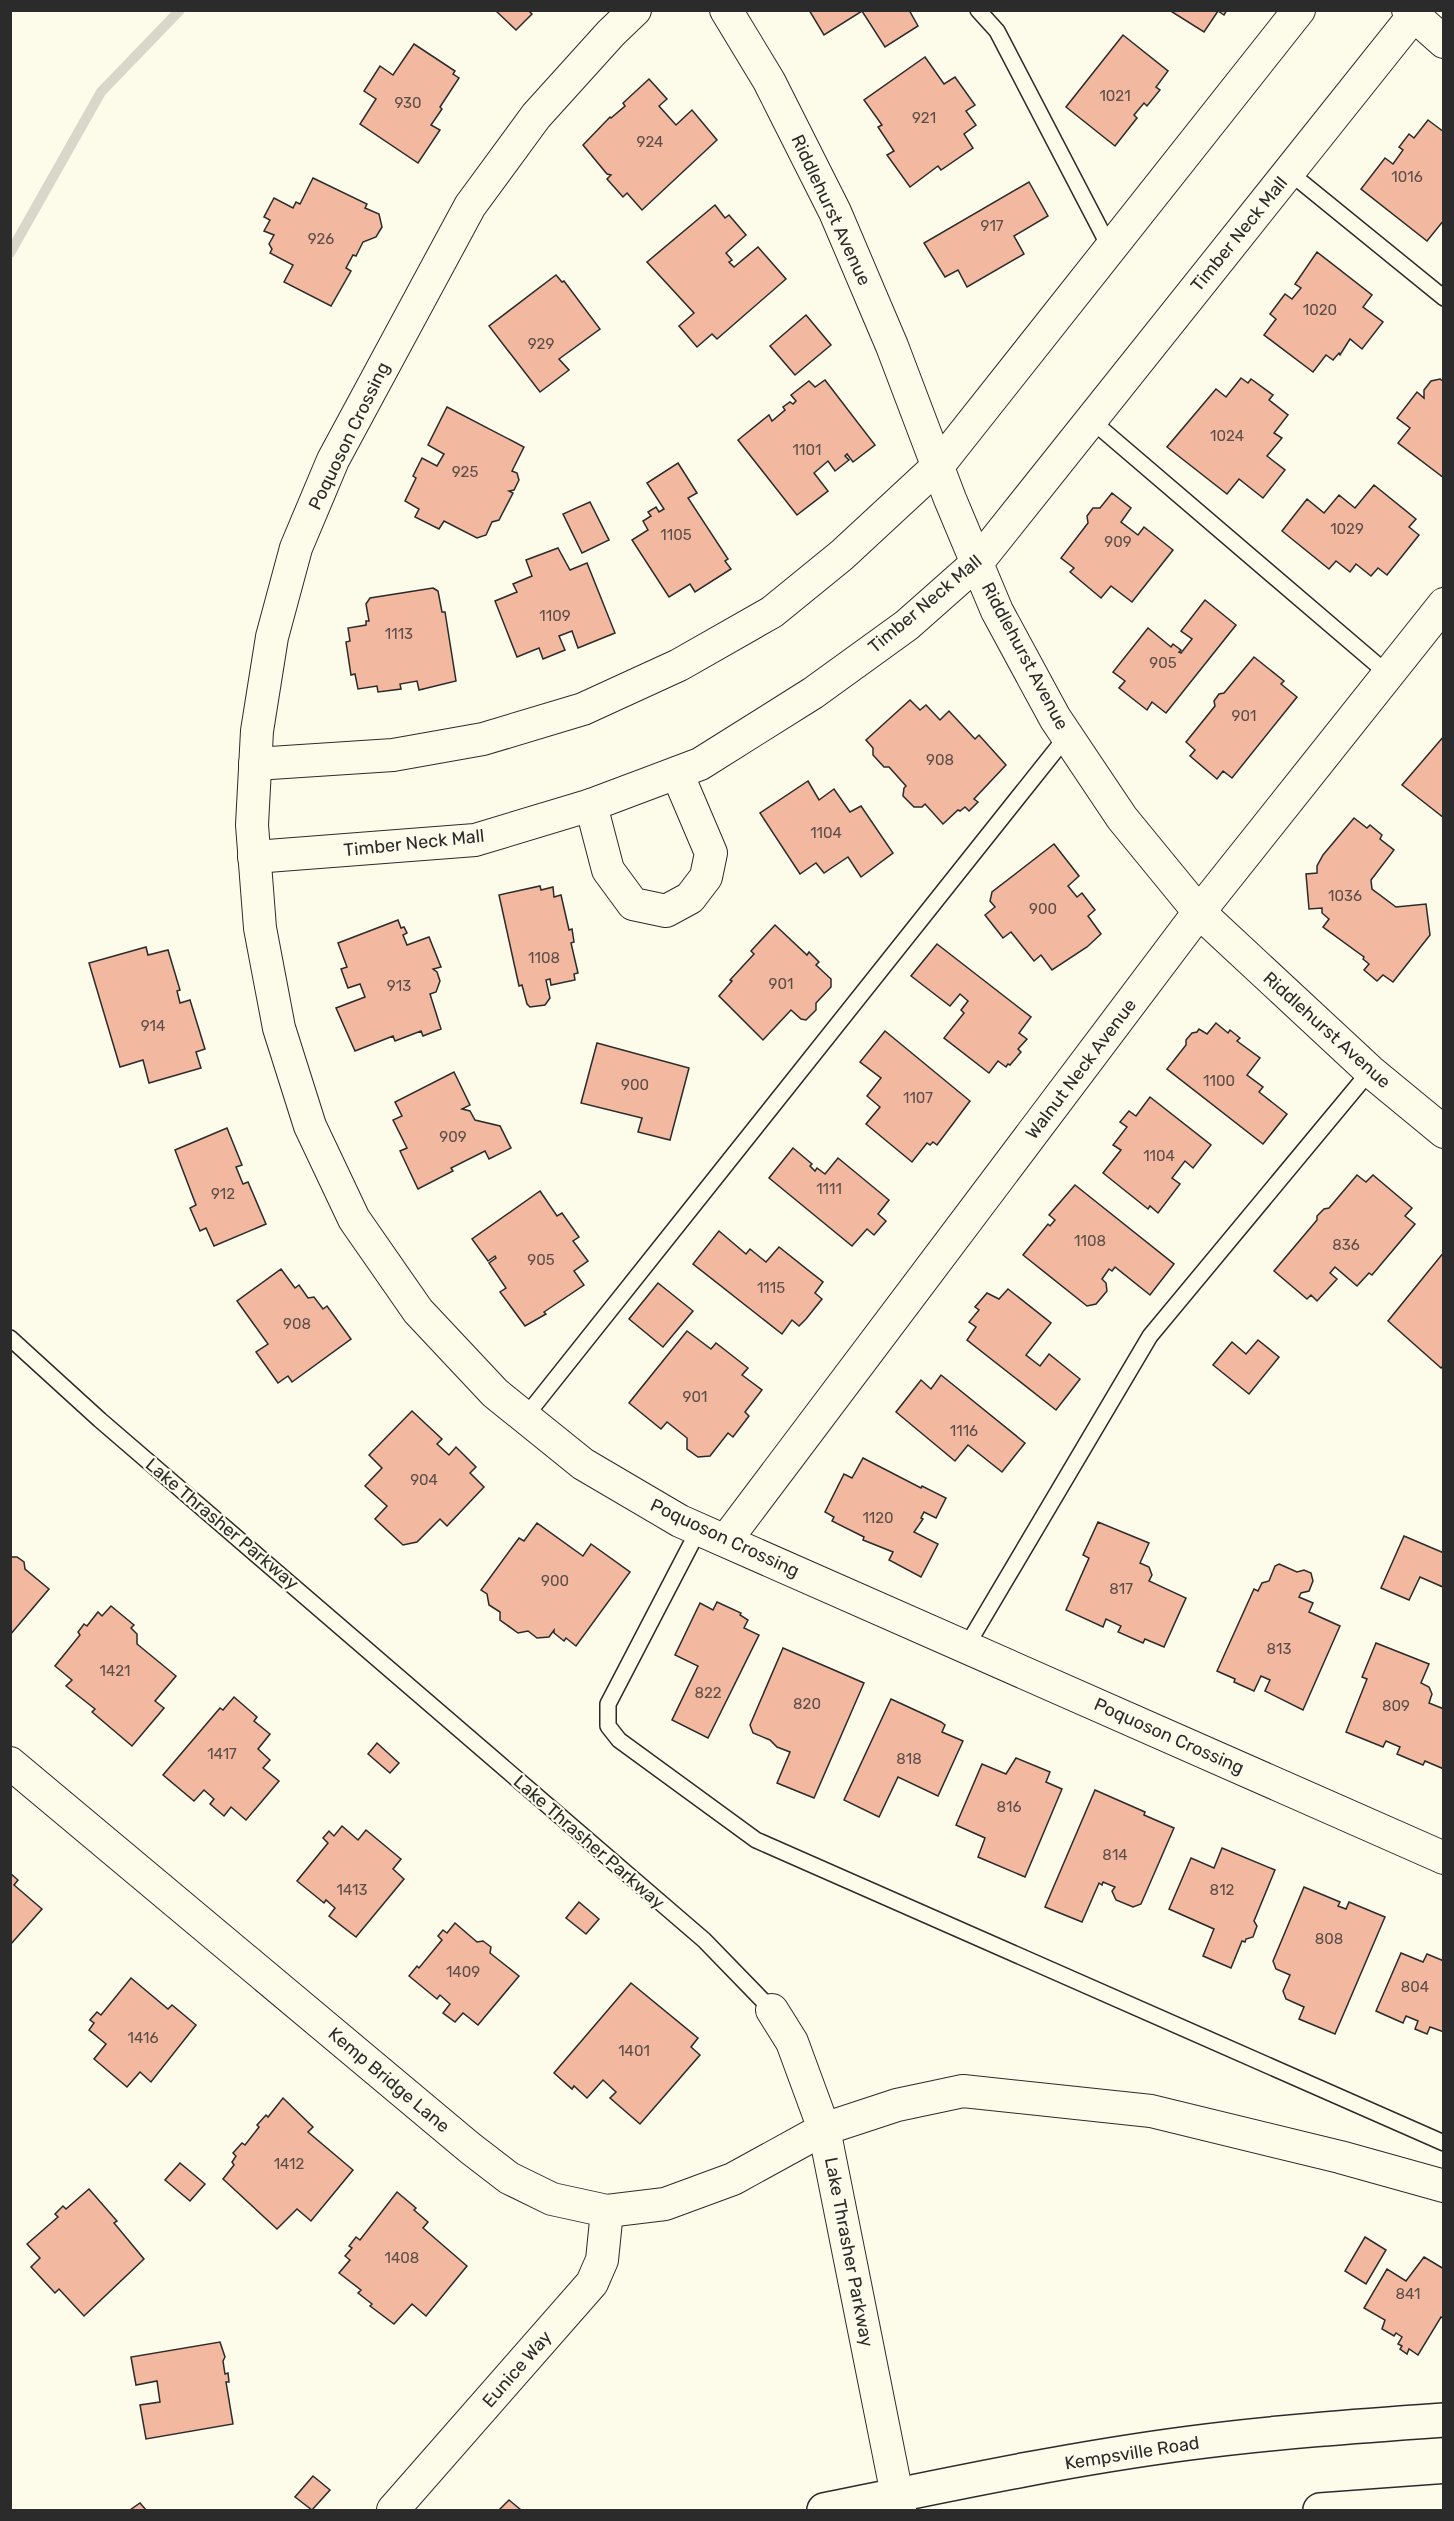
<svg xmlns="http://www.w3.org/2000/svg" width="1454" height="2521" font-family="Rubik,sans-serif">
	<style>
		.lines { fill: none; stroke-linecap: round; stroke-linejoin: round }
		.stream { stroke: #d8d7c9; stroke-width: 10 }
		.building { fill: #f2b8a0; stroke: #2b2b2b; stroke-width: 1.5 }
		.lane-casing { stroke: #2b2b2b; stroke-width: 18 }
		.street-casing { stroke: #2b2b2b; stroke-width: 34 }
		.primary-casing { stroke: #2b2b2b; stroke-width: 36 }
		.lane { stroke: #fdfbea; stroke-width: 15 }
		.street { stroke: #fdfbea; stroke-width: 32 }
		.primary { stroke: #fdfbea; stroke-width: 33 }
		.labels { text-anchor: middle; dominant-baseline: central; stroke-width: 4.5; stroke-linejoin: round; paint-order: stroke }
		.number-label { font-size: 15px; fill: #5d4e48 }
		.street-label { font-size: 18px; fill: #2b2b2b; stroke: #fdfbea }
	</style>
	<rect width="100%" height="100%" fill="#fdfbea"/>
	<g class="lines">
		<!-- stream -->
		<polyline class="stream" points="10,253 101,92 180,10"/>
	</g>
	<!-- building -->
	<g class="building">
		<polygon points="495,10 531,10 530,12 532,14 516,30"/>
		<polygon points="809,10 909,10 918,26 885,47 862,11 824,35"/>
		<polygon points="1169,10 1227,10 1224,15 1218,11 1204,32"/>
		<polygon points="1123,35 1168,71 1156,87 1160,90 1147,106 1144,103 1134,115 1137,118 1115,146 1066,107"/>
		<polygon points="414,44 455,71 453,74 459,78 440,107 442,109 431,125 440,130 418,163 360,124 376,99 364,91 380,66 393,75"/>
		<polygon points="925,57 944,84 955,77 975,105 966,111 976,125 964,134 973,148 941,170 938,166 910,187 887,155 894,151 878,127 882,125 864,100"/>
		<polygon points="649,79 667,99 659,106 676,125 692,110 717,140 642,210 627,193 623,197 607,179 611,175 607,174 583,145 610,117 611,118 625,106 623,103"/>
		<polygon points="1428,120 1444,132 1444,220 1427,241 1361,189 1385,158 1393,164 1403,150 1399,147 1409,134 1414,138"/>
		<polygon points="313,178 367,204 365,208 379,214 382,227 376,237 363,242 356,256 353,255 346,268 351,271 331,306 284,282 293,265 270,253 272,249 269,244 274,235 264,231 270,220 264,217 274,198 293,208 296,202 300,204"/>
		<polygon points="1029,182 1048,216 1014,236 1024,254 967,287 958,270 945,277 924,243"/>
		<polygon points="715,205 725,218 729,215 746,235 726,253 732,260 729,262 734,267 758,247 786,279 717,339 712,334 697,347 679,326 694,313 647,262"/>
		<polygon points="1317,252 1372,295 1363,307 1383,322 1362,349 1350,339 1340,355 1339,353 1333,360 1326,355 1313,372 1264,335 1276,319 1270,314 1285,294 1292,299 1301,288 1295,284"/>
		<polygon points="556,275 562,282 564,281 600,329 559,359 569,370 540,392 489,326"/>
		<polygon points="806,315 831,345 795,375 770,346"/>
		<polygon points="1241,378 1248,383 1251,379 1273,395 1269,400 1288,415 1274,433 1282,438 1267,456 1285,470 1263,498 1239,479 1227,494 1167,447 1216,389 1226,397"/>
		<polygon points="1440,379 1444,382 1444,478 1398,443 1410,428 1397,418 1417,392 1424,398 1424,390 1431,381"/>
		<polygon points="825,380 875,445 853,462 847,454 845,456 849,460 835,471 828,461 814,473 828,491 797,515 738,440 769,415 772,421 785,410 783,407 790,402 793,404 796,401 791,395 809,381 815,387"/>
		<polygon points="447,407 524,447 512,471 517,473 519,480 514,490 509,491 513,493 499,520 492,522 486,535 477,538 444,521 439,529 415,517 419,509 405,501 416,478 413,476 422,458 437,466 444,454 428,445"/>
		<polygon points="678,463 697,493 688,498 728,559 725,561 731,569 695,592 690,584 669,597 632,540 648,530 643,521 651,516 648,512 656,507 659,512 664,509 647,483"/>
		<polygon points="1374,485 1416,519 1409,527 1419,535 1387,575 1378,568 1371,576 1356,564 1350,572 1336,561 1329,569 1282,531 1307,499 1324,513 1339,495 1355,508"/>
		<polygon points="1112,493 1131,508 1121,522 1138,535 1144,527 1173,550 1132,602 1111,586 1101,598 1070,572 1074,568 1061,558 1088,523 1087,516 1093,508 1100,508"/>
		<polygon points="590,502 609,540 582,553 563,514"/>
		<polygon points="558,548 570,570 587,563 615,633 578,648 572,631 559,636 565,650 543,659 539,648 517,657 495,601 517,592 513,584 532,576 526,560"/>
		<polygon points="433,588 438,591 442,612 445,612 456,681 419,690 417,681 400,684 401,689 378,692 377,686 358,689 355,674 351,675 346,642 350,641 348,628 366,625 366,621 369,621 366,604 370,598"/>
		<polygon points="1205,600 1236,625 1166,713 1152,702 1147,710 1119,688 1125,681 1113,672 1148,628 1171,647 1173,644 1181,650 1179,652 1181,653 1192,639 1181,631"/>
		<polygon points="1254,657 1284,681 1281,684 1297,697 1232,778 1223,771 1217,779 1190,756 1195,750 1186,742 1215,706 1214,701 1219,694 1224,693"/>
		<polygon points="910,700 920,710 926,705 940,720 949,711 975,739 979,735 1006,765 974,799 978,802 969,811 965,807 960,811 958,810 943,824 925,804 922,807 914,807 903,796 904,788 906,786 889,767 884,767 873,755 873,748 866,740"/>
		<polygon points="1444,736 1444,818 1402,785"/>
		<polygon points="808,781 819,800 834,789 850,812 861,806 893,853 861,877 848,857 824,873 816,863 800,874 760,813"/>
		<polygon points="1354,818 1367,828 1370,825 1382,835 1380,839 1394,850 1371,880 1372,889 1396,907 1426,904 1430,935 1393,982 1383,975 1377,981 1364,970 1369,964 1363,959 1364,957 1323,927 1329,919 1322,913 1322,908 1309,909 1306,874 1317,873 1317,866 1323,855"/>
		<polygon points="1054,844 1079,876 1068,886 1077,897 1082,893 1095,910 1088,916 1101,934 1087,947 1052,970 1041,955 1034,961 1011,932 1003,938 985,915 995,907 990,901 992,892"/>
		<polygon points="540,886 541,890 553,887 554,897 561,895 569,930 572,929 574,942 571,943 578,973 574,974 575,980 551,985 550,979 546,980 550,998 545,1005 530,1007 527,1004 522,985 519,986 499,895"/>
		<polygon points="398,920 401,928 404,927 407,933 403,935 407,945 429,937 441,967 433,969 437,972 440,981 436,992 430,994 441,1029 423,1036 421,1031 395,1041 393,1036 355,1051 336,1008 365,997 360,984 348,988 341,969 347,967 338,943"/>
		<polygon points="775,925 807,955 809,952 819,962 816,965 831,979 831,987 816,1003 816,1010 806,1020 801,1019 791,1010 763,1040 719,996 732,981 730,980 754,954 751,951"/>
		<polygon points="937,944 1031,1017 1019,1033 1027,1039 1018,1049 1021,1052 1010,1065 1008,1064 1006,1067 998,1061 989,1073 944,1038 964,1013 961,1010 968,1001 960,994 950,1006 911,976"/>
		<polygon points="146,947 148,955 168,950 180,990 177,991 180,1003 190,1000 205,1049 196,1052 201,1068 149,1083 143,1060 120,1067 89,963"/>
		<polygon points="1216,1023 1228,1033 1230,1030 1240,1038 1237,1041 1260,1058 1247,1075 1263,1087 1259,1092 1287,1114 1263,1144 1167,1069 1186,1045 1186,1040 1192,1033 1197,1032 1199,1029 1207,1034"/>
		<polygon points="885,1031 970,1101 937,1145 933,1142 930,1145 927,1143 912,1162 866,1124 880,1107 867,1096 881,1078 860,1062"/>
		<polygon points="597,1043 689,1068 670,1140 638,1132 642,1118 581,1103"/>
		<polygon points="454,1072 470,1105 462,1109 470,1111 475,1120 500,1126 511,1148 489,1159 485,1151 451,1168 453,1171 418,1189 400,1151 407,1148 393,1120 402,1116 395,1102"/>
		<polygon points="1150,1097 1211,1145 1193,1168 1185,1161 1172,1178 1180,1184 1158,1213 1150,1206 1148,1209 1103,1173 1121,1150 1113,1145 1127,1127 1120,1122 1129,1111 1136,1116"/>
		<polygon points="227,1128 242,1165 236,1167 243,1184 248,1182 266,1224 214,1246 206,1228 200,1231 190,1208 196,1205 175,1150"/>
		<polygon points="793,1148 812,1164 810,1166 815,1171 817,1168 825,1174 838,1158 889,1200 878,1214 886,1221 874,1235 867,1229 852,1246 769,1178"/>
		<polygon points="1357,1175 1366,1182 1373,1175 1412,1208 1405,1216 1415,1224 1372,1275 1369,1273 1357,1286 1335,1267 1330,1273 1337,1279 1317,1301 1311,1295 1307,1299 1274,1271 1317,1220 1317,1216 1324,1209 1329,1208"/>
		<polygon points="1075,1185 1174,1264 1150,1295 1115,1267 1112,1271 1109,1269 1102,1279 1106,1283 1107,1291 1096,1304 1087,1306 1023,1255 1048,1224 1050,1226 1055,1220 1049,1215"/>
		<polygon points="540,1191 557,1216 562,1213 579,1237 573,1241 588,1261 574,1271 584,1285 544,1312 546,1314 525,1326 500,1292 506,1288 489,1263 496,1258 495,1256 488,1261 472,1239"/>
		<polygon points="719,1231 746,1254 750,1249 766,1262 779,1247 823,1282 815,1293 822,1299 806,1319 799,1326 792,1320 782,1334 693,1264"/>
		<polygon points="1444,1252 1444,1365 1441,1368 1388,1321"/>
		<polygon points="281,1269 295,1288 299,1285 308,1298 314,1297 323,1309 327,1306 351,1339 292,1382 288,1376 278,1383 256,1352 268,1344 237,1301"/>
		<polygon points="658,1283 693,1311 663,1347 629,1319"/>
		<polygon points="1008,1289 1051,1323 1026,1355 1040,1366 1049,1354 1080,1379 1056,1410 967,1340 976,1327 969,1322 979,1310 975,1307 987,1293 999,1299"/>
		<polygon points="687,1331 711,1349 716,1343 748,1368 742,1375 762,1390 745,1412 749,1416 733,1437 728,1433 710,1456 698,1457 687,1449 687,1438 667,1422 661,1429 629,1403"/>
		<polygon points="1258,1340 1279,1357 1249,1394 1213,1365 1232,1342 1246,1354"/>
		<polygon points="941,1375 1025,1443 1002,1472 968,1445 955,1461 896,1412 921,1380 931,1389"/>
		<polygon points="412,1411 442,1439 437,1444 449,1455 456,1447 476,1467 470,1473 484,1487 447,1526 440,1519 417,1542 403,1545 375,1519 387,1506 365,1486 382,1468 369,1455"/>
		<polygon points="863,1458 921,1488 922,1486 946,1498 936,1518 924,1512 921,1518 923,1519 914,1532 938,1544 921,1577 889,1560 893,1552 863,1540 864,1537 832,1521 834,1517 825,1512 844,1474 852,1478"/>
		<polygon points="1098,1522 1149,1543 1140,1563 1149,1567 1152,1575 1149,1581 1186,1598 1164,1647 1145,1639 1143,1643 1118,1632 1121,1626 1106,1619 1103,1627 1066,1610 1089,1558 1083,1555"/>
		<polygon points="537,1523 583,1556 591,1544 630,1572 576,1646 566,1638 564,1641 554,1633 554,1630 549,1637 537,1638 528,1631 518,1633 500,1620 500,1612 489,1605 487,1594 481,1590 519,1538 524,1541"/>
		<polygon points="1404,1536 1444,1553 1443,1587 1420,1577 1409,1600 1381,1588"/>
		<polygon points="10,1557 17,1557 24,1562 25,1569 49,1589 10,1635"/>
		<polygon points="1279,1564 1297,1572 1304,1570 1311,1573 1313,1581 1309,1591 1301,1593 1299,1597 1313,1603 1309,1612 1340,1626 1303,1710 1265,1691 1270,1680 1261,1676 1254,1691 1234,1682 1235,1679 1217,1671 1254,1589 1258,1591 1262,1583 1269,1581 1275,1566"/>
		<polygon points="717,1602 741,1613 740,1615 748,1620 744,1628 759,1635 708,1738 672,1720 698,1666 675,1655 700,1603 713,1610"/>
		<polygon points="111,1606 134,1625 131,1628 137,1634 137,1644 176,1676 155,1701 164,1708 132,1746 92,1712 95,1709 66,1686 72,1680 55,1666 80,1635 78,1632 84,1624 87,1626 98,1612 102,1616"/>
		<polygon points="1376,1643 1429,1664 1421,1683 1429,1687 1432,1694 1429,1703 1444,1709 1444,1769 1425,1761 1423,1765 1397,1754 1400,1747 1386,1741 1383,1747 1346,1732 1367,1679 1362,1677"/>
		<polygon points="783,1648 864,1683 814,1798 777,1783 790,1752 777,1747 770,1740 753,1733 750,1725"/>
		<polygon points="234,1697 257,1717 254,1721 270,1734 258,1749 270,1760 263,1768 279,1781 246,1820 231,1807 224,1816 210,1804 214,1799 204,1790 194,1801 163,1775 220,1708 223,1710"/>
		<polygon points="891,1699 941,1722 945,1725 942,1732 963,1741 938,1796 898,1777 879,1817 844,1800"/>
		<polygon points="377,1743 399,1763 390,1773 368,1754"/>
		<polygon points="1016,1758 1050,1772 1046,1782 1062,1789 1025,1877 978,1857 985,1838 956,1825 982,1764 1006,1774"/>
		<polygon points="1095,1790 1145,1812 1144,1815 1174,1828 1141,1904 1133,1907 1116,1900 1112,1891 1115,1887 1103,1882 1102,1885 1099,1883 1082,1922 1045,1907"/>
		<polygon points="342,1826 358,1840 366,1830 401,1859 393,1869 404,1879 356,1937 329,1916 335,1908 326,1900 324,1903 297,1881 328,1843 323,1838 329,1831 334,1836"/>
		<polygon points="1222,1848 1275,1870 1254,1921 1257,1926 1253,1937 1246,1939 1245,1942 1242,1941 1231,1968 1203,1956 1214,1929 1169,1909 1191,1858 1214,1868"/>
		<polygon points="10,1873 18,1880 14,1885 42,1909 10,1945"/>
		<polygon points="1304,1887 1340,1902 1338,1906 1346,1909 1349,1902 1385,1917 1335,2034 1299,2019 1304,2007 1286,1999 1283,1991 1290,1975 1276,1969 1273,1961"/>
		<polygon points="579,1902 599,1919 586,1934 566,1918"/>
		<polygon points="455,1923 477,1942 483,1941 491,1947 490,1953 519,1976 478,2025 463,2013 455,2022 443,2013 450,2004 440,1995 437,1999 409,1976 417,1966 419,1968 442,1940 438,1936 443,1930 447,1933"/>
		<polygon points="1401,1953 1423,1962 1427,1954 1444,1961 1444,2032 1430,2027 1427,2034 1415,2029 1418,2021 1406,2016 1403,2023 1376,2011"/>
		<polygon points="131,1978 168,2009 172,2005 196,2025 151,2082 140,2072 127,2087 94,2059 106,2044 89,2030 94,2023 90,2020 97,2012 101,2015"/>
		<polygon points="631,1983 698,2038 691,2047 700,2055 640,2124 610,2098 616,2092 603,2080 587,2098 574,2086 572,2089 554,2073"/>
		<polygon points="283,2098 313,2127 308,2132 353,2170 311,2221 297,2209 277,2229 223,2179 234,2165 232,2162 236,2156 233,2153 242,2143 245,2145 259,2127 257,2125 266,2115 268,2117"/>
		<polygon points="180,2163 205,2184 190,2201 165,2180"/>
		<polygon points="89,2189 117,2221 114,2223 144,2259 84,2316 59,2289 55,2293 31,2267 40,2258 27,2244 58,2217 55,2214 63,2206 66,2209"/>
		<polygon points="397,2192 416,2208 414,2210 428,2222 423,2228 467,2266 426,2316 412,2304 394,2324 370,2306 372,2304 358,2293 361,2290 339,2273 350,2260 345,2256 352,2248 349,2246 356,2237 360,2240"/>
		<polygon points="1365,2237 1386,2250 1366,2284 1345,2271"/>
		<polygon points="1424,2257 1444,2269 1444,2319 1441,2317 1418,2355 1409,2349 1407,2354 1400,2349 1402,2346 1398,2344 1402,2337 1396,2333 1394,2336 1382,2329 1385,2320 1364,2308 1387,2269 1406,2281"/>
		<polygon points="220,2342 225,2357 223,2361 225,2374 228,2373 229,2382 226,2382 233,2424 146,2439 140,2405 160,2402 157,2381 136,2385 131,2357"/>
		<polygon points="313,2476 330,2490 312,2510 295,2497"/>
		<polygon points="509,2500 521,2510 499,2510"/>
		<polygon points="140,2503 146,2510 130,2510"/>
	</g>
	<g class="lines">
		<!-- lane casing -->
		<g class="lane-casing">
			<g id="lane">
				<polyline points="978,10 997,31 1110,248"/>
				<polyline points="1289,172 1444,298"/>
				<polyline points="1091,420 1388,674"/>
				<polyline points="10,1338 100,1420 704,1940 772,2010"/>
				<polyline points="525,1417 1067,736"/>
				<polyline points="699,1529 608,1704 608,1726 619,1740 756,1840 1444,2143"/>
				<polyline points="966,1647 1150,1336 1370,1071"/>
			</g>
		</g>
		<!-- street casing -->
		<g class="street-casing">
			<g id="street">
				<polyline points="635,10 611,33 536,116 470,206 333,460 296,548 272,637 257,731 252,825 260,928 279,1028 310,1126 354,1219 418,1311 495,1393 583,1464 680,1521 1444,1858"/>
				<polyline points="726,10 769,81 835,212 892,346 950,499 997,611 1055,718 1122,818 1199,912 1370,1071 1444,1132"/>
				<polyline points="1408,10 1444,42"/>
				<polyline points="255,764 393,755 483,739 583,709 679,665 772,612 842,555 938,466 1299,10"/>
				<polyline points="591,805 608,870 633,904 666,911 690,898 706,877 711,853 677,773"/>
				<polyline points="254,857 475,840 591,805 700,764 813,693 907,625 977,563 1418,10"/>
				<polyline points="726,1540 1199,912 1444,604"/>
				<polyline points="10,1763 470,2148 509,2178 552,2199 607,2211 665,2204 733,2179 824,2129 897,2105 963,2091 1151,2111 1340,2157 1444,2186"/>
				<polyline points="772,2010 792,2042 824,2129 900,2510"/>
				<polyline points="393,2510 592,2283 602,2260 607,2211"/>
			</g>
		</g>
		<!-- primary casing -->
		<g class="primary-casing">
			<g id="primary">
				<path d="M824,2510C946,2485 1067,2459 1190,2443C1274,2432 1359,2426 1444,2420"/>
				<polyline points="1320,2510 1444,2501"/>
			</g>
		</g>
		<!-- lane -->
		<use href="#lane" class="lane"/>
		<!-- street -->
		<use href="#street" class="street"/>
		<!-- primary -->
		<use href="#primary" class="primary"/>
	</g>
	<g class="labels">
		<!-- number labels -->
		<g class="number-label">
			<text x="1115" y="96">1021</text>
			<text x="408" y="103">930</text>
			<text x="924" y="118">921</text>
			<text x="650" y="142">924</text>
			<text x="1407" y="177">1016</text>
			<text x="992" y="226">917</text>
			<text x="321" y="239">926</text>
			<text x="1320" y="310">1020</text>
			<text x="541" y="344">929</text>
			<text x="1227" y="436">1024</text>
			<text x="807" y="450">1101</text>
			<text x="465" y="472">925</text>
			<text x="1347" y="529">1029</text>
			<text x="676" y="535">1105</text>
			<text x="1118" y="542">909</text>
			<text x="555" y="616">1109</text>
			<text x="399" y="634">1113</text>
			<text x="1163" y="663">905</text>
			<text x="1244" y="716">901</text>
			<text x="940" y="760">908</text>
			<text x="826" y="833">1104</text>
			<text x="1345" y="896">1036</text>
			<text x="1043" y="909">900</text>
			<text x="544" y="958">1108</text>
			<text x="781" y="984">901</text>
			<text x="399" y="986">913</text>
			<text x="153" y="1026">914</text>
			<text x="1219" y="1081">1100</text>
			<text x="635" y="1085">900</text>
			<text x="918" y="1098">1107</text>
			<text x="453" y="1137">909</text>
			<text x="1159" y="1156">1104</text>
			<text x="829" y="1189">1111</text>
			<text x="223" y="1194">912</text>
			<text x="1090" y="1241">1108</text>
			<text x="1346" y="1245">836</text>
			<text x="541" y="1260">905</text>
			<text x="771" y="1288">1115</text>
			<text x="297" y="1324">908</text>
			<text x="695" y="1397">901</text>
			<text x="964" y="1431">1116</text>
			<text x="424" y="1480">904</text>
			<text x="878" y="1518">1120</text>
			<text x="555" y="1581">900</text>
			<text x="1121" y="1589">817</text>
			<text x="1279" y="1649">813</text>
			<text x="115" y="1671">1421</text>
			<text x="708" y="1693">822</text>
			<text x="807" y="1704">820</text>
			<text x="1396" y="1706">809</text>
			<text x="222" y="1754">1417</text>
			<text x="909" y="1759">818</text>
			<text x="1009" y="1807">816</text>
			<text x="1115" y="1855">814</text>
			<text x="352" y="1890">1413</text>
			<text x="1222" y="1890">812</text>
			<text x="1329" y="1939">808</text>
			<text x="463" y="1972">1409</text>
			<text x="1415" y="1987">804</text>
			<text x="143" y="2038">1416</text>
			<text x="634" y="2051">1401</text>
			<text x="289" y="2164">1412</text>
			<text x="402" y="2258">1408</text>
			<text x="1408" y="2294">841</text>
		</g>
		<!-- street labels -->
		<g class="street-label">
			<text transform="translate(831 210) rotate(65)">Riddlehurst Avenue</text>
			<text transform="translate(1239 234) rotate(-51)">Timber Neck Mall</text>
			<text transform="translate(349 436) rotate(-64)">Poquoson Crossing</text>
			<text transform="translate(925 604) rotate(-40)">Timber Neck Mall</text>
			<text transform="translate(1025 656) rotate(62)">Riddlehurst Avenue</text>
			<text transform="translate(414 843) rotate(-6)">Timber Neck Mall</text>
			<text transform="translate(1327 1030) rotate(42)">Riddlehurst Avenue</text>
			<text transform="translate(1081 1069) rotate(-53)">Walnut Neck Avenue</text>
			<text transform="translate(222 1524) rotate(40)">Lake Thrasher Parkway</text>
			<text transform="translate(725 1538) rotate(25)">Poquoson Crossing</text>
			<text transform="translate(1169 1736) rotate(24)">Poquoson Crossing</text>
			<text transform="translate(589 1842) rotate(41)">Lake Thrasher Parkway</text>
			<text transform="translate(389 2080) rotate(40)">Kemp Bridge Lane</text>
			<text transform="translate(849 2252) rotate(79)">Lake Thrasher Parkway</text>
			<text transform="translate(517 2369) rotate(-49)">Eunice Way</text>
			<text transform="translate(1132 2453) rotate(-9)">Kempsville Road</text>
		</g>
	</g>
	<!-- border -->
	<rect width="1454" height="2521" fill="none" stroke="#2b2b2b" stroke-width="24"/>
</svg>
